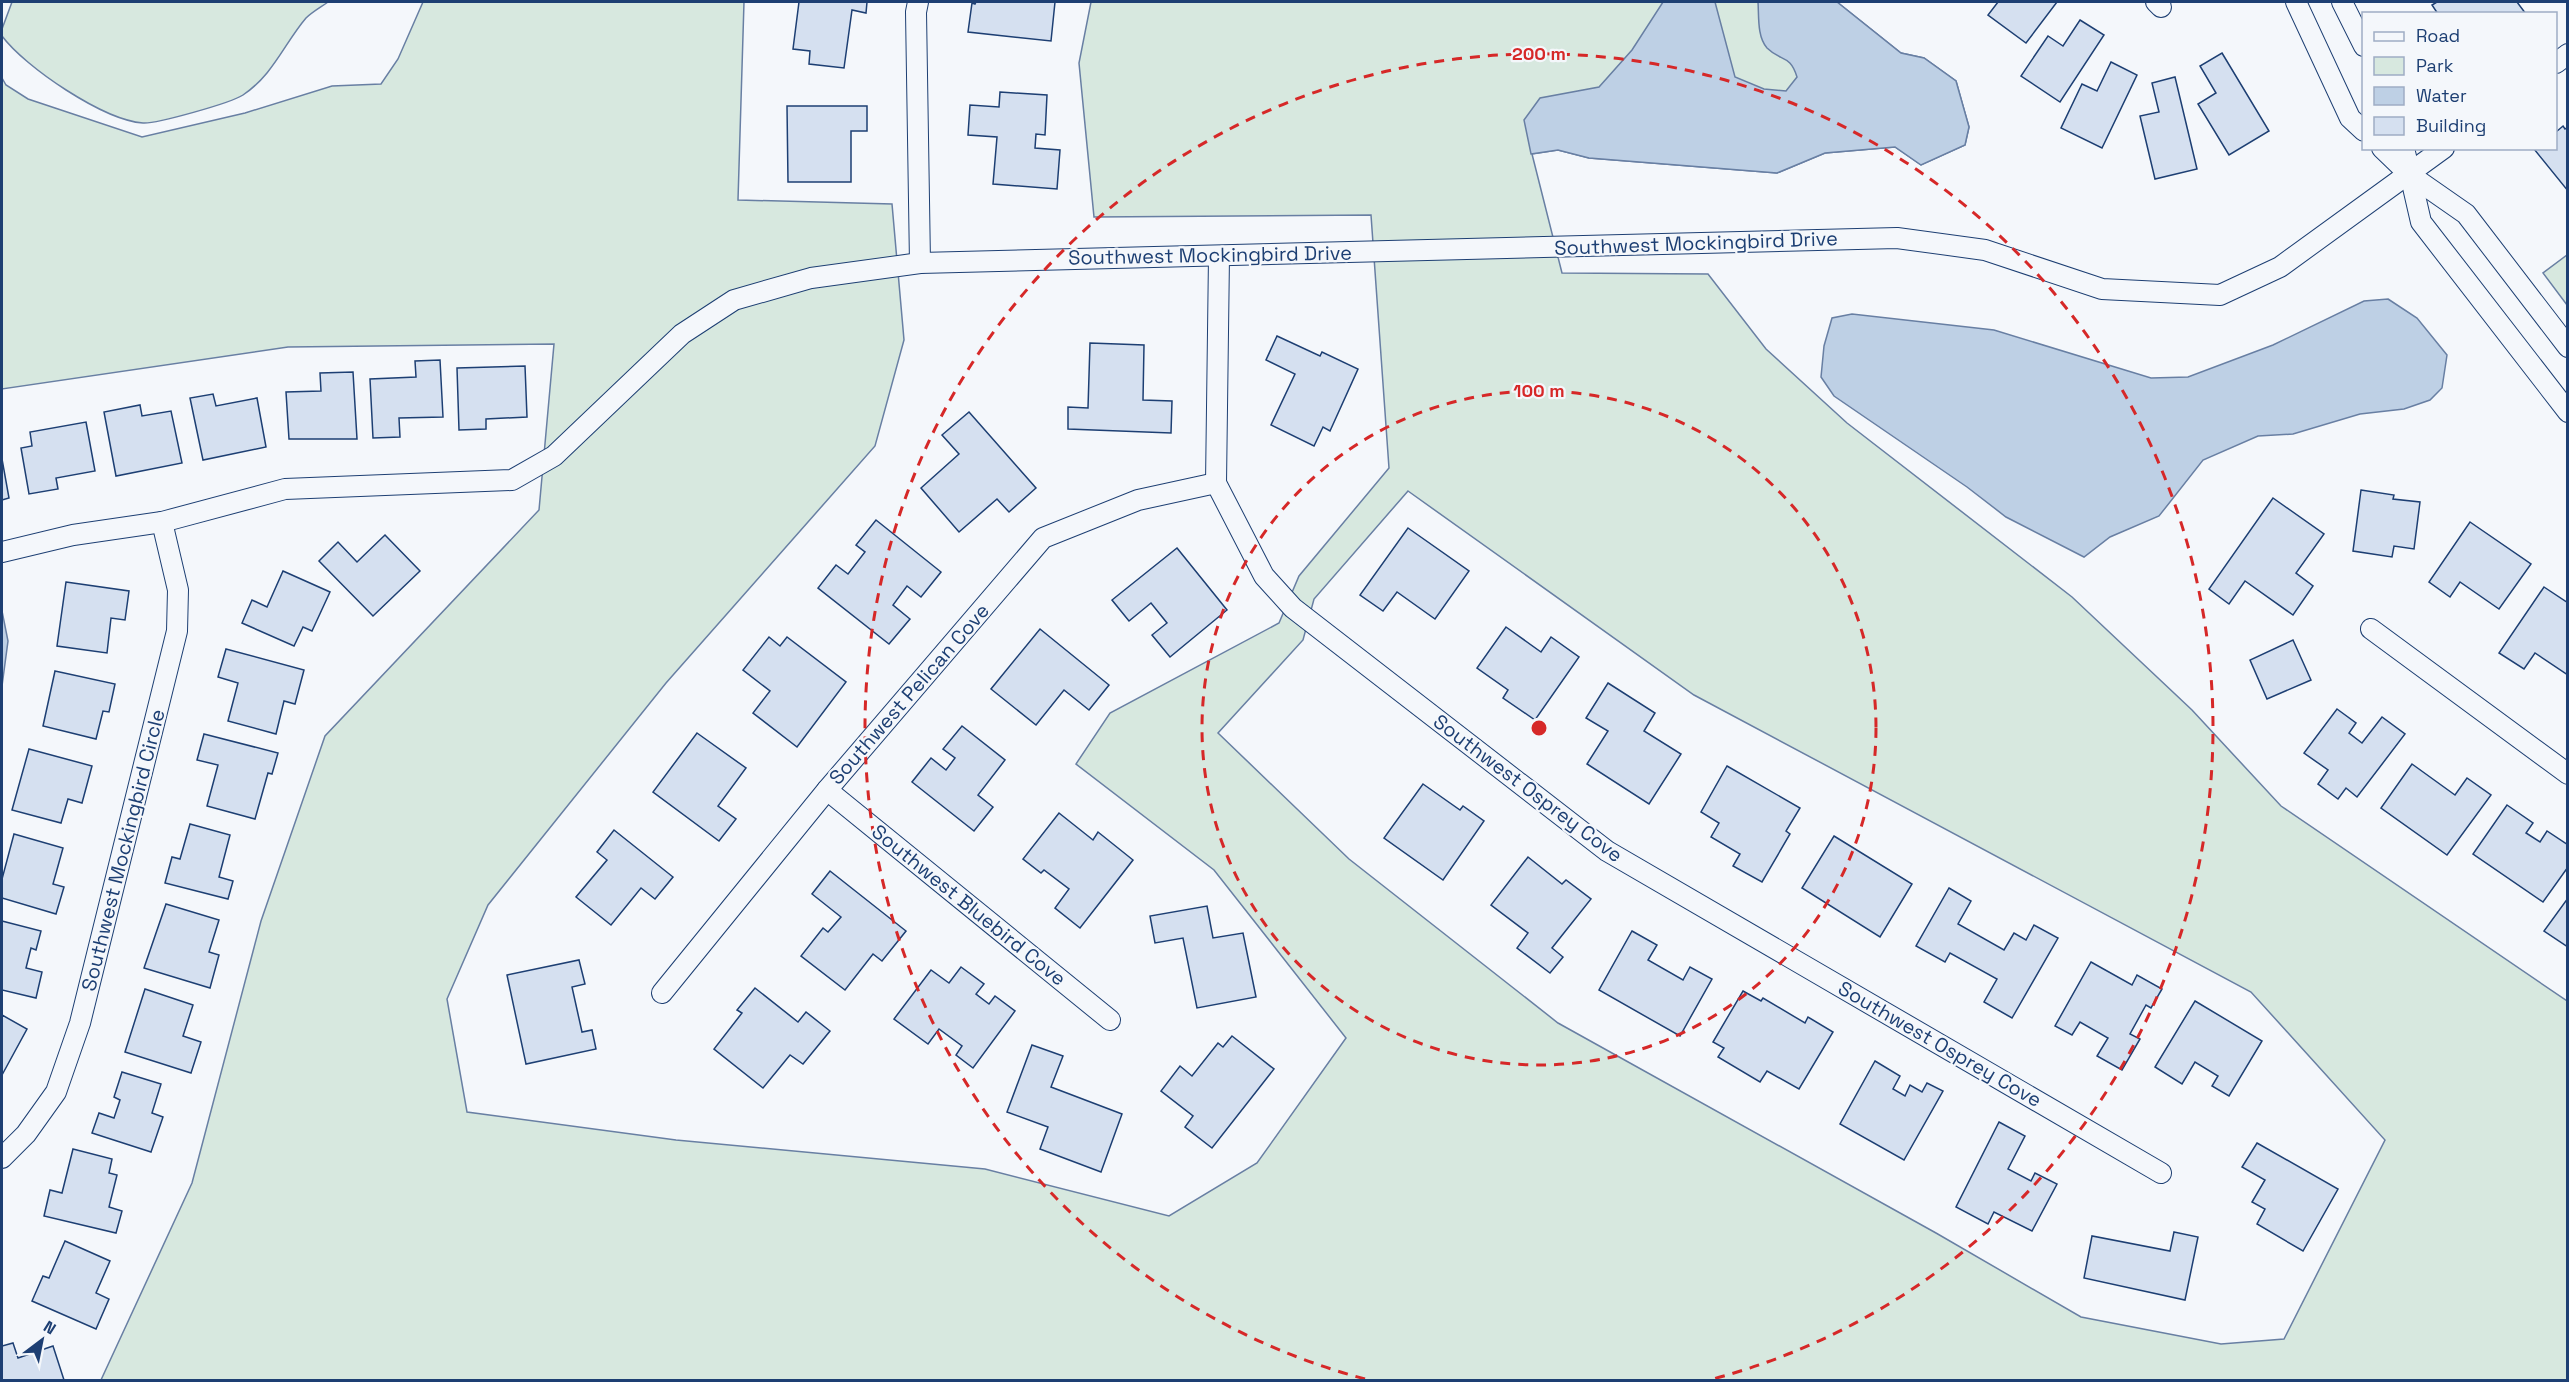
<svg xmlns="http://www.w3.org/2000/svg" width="2569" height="1382" font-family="'Space Grotesk',sans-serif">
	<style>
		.green { fill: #d7e8df; stroke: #687fa3; stroke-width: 1.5; fill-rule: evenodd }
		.water { fill: #bed0e5; stroke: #687fa3; stroke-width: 1.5 }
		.building { fill: #d5e0f0; stroke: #1d3f73; stroke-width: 1.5 }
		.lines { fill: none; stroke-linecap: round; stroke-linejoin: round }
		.minor-casing { stroke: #1d3f73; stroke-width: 22 }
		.minor { stroke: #f4f7fb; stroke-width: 20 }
		.ring { fill: none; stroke: #d62828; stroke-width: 3; stroke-dasharray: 10 8 }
		.labels { text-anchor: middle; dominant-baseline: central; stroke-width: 4.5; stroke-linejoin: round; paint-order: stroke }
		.street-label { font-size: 20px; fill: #1d3f73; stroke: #f4f7fb }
		.centre { fill: #d62828; stroke: #f4f7fb; stroke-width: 3 }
		.ring-label { font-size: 18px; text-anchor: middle; font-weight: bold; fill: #d62828; stroke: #f4f7fb; stroke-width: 4.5; stroke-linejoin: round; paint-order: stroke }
	</style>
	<rect width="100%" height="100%" fill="#f4f7fb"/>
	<!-- green -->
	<g class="green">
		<path d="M12,2H328C321,7 312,12 306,18C284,44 273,75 243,95C231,103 156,124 143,123C103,120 25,67 2,36V29Z"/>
		<path d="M423,2H744L738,200L892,204L904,340L875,446L666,683L488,905L447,999L467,1112L676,1140L985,1169L1169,1216L1257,1163L1346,1038L1214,870L1076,764L1110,713L1279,623L1299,576L1389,468L1371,215L1094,217L1079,63L1091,2H1837L1901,53L1924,58L1956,81L1969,127L1965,145L1921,165L1895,147L1825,153L1777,173L1589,158L1558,150L1532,154L1562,273L1708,274L1766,349L1847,423L2072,597L2192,710L2281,806L2567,1001V1380H101L192,1183L261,921L325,736L539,510L554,344L288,347L2,389V78L6,85L28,99L142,137L245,113L332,86L381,84L398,59ZM1408,491L1694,695L2251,992L2385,1140L2284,1339L2221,1344L2081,1317L1936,1233L1558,1023L1349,859L1218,733L1303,640L1314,599Z"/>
		<polygon points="2567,255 2567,305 2543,273"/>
	</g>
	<!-- water -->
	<g class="water">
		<path d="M1663,2H1715L1735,77L1764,89L1786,91L1797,77C1790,54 1781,62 1767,48C1757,37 1759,16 1758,2H1837L1901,53L1924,58L1956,81L1969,127L1965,145L1921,165L1895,147L1825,153L1777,173L1589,158L1558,150L1531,154L1524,120L1540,98L1599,87L1632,50Z"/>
		<polygon points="2388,299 2417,318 2447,355 2442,388 2430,400 2404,409 2360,414 2293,434 2258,436 2203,460 2159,516 2110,537 2084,557 2006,517 1967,487 1834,396 1821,377 1824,346 1832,318 1852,314 1994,330 2151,378 2188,377 2273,345 2364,301"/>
		<polygon points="2,611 8,641 2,686"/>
	</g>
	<!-- building -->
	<g class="building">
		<polygon points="799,2 867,2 866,13 852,10 844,68 809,64 810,51 793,49"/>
		<polygon points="976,2 1055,2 1051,41 968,32 972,3 975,4"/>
		<polygon points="1998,2 2057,2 2026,43 1988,15"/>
		<polygon points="2437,2 2517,2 2526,14 2438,14 2432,5"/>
		<polygon points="2080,20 2104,35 2060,102 2021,76 2048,36 2063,46"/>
		<polygon points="2222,53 2269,131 2229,155 2198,104 2216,93 2200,66"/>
		<polygon points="2111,62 2137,75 2102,148 2061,128 2082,84 2097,91"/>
		<polygon points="2175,77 2197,169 2155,179 2140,116 2159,112 2152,83"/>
		<polygon points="1000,92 1047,95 1045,135 1036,134 1035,148 1060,150 1057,189 993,184 997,137 968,135 970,105 999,107"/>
		<polygon points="787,106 867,106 867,131 851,131 851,182 788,182"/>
		<polygon points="2563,126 2565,129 2568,127 2568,191 2534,149 2556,148 2556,132"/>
		<polygon points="1277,336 1320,356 1322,352 1358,369 1330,431 1323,427 1314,446 1271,425 1295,374 1266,360"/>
		<polygon points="1090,343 1144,345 1143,400 1172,401 1171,433 1068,429 1068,407 1088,408"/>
		<polygon points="440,360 443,417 399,418 400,437 373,438 370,379 416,377 415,361"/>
		<polygon points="525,366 527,417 486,419 486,429 459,430 457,368"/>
		<polygon points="353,372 357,439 289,439 286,392 321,391 320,373"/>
		<polygon points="213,394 216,406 257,398 266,447 203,460 190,398"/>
		<polygon points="140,405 142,416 171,411 182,463 116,476 104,412"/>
		<polygon points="969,412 1036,488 1009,512 997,499 959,532 921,488 959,454 942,435"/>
		<polygon points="86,422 95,471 56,478 58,489 29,494 21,448 32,446 30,432"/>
		<polygon points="2,459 9,498 2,500"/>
		<polygon points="2361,490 2394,495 2393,499 2420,502 2414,549 2394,546 2392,557 2353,551"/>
		<polygon points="2273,498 2324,534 2296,573 2313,586 2293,615 2245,581 2229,604 2209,589"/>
		<polygon points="876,520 941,572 921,597 907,586 893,605 910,619 889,644 818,588 836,565 848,574 865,552 856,545"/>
		<polygon points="2470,522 2531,564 2499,609 2460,582 2450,597 2429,582"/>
		<polygon points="1408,528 1469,571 1435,619 1397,592 1383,611 1360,595"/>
		<polygon points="385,535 420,571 373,616 319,561 338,542 357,562"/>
		<polygon points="1177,548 1227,610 1170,657 1152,635 1167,623 1151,603 1129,621 1112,600"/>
		<polygon points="283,571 330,592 312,631 303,627 294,646 242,623 252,600 267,607"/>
		<polygon points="66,582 129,591 125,620 111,618 107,653 57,646"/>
		<polygon points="2544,587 2568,603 2568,675 2535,653 2524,669 2499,653"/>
		<polygon points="1506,627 1541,652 1551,637 1579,657 1535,720 1503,698 1508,690 1477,668"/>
		<polygon points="1040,629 1109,685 1089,710 1064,690 1036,725 991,689"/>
		<polygon points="769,637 780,646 787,637 846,682 797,747 753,713 770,691 743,670"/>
		<polygon points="2293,640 2311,680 2267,699 2250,660"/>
		<polygon points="226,649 304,670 295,704 284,701 276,734 228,721 238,683 218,677"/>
		<polygon points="55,671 115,684 109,712 103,711 96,739 43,726"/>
		<polygon points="1608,683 1655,713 1644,731 1681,754 1649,804 1587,764 1608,731 1586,718"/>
		<polygon points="2337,709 2356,723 2349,733 2362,743 2382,717 2405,734 2357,797 2346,788 2338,799 2318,784 2328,770 2304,753"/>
		<polygon points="962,726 1005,760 978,795 993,807 974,831 912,782 931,758 946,770 955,758 943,749"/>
		<polygon points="697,733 746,768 718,806 736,819 719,841 653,792"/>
		<polygon points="204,734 278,753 272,774 268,773 255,819 207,806 218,765 197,760"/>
		<polygon points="29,749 92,766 82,803 68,799 61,823 12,810"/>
		<polygon points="2412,764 2455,795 2467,778 2491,795 2447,855 2381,808"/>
		<polygon points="1727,766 1800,808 1786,831 1790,834 1762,882 1733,866 1740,854 1711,837 1719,823 1701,812"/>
		<polygon points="1423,784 1460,810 1463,806 1484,821 1443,880 1384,838"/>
		<polygon points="2507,805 2533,823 2526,833 2540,842 2547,831 2568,845 2568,867 2543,902 2473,854"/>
		<polygon points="1059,813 1093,840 1098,832 1133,860 1080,928 1055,908 1069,889 1044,870 1041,873 1023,859"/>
		<polygon points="190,824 230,835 219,877 233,881 228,899 165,883 172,857 180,859"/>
		<polygon points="614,830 673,877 655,899 641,888 611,925 576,897 607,860 597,852"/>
		<polygon points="14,834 63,848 53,884 64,887 56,914 2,898 2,879"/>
		<polygon points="1834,836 1912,884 1880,937 1802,888"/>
		<polygon points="1528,857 1562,884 1566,880 1591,899 1552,948 1563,957 1550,973 1517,948 1528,933 1491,905"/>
		<polygon points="830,871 906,931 882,961 873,954 845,990 801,956 823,928 828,932 841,917 812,894"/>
		<polygon points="1949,888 1971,901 1958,924 2004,950 2014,933 2026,940 2034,925 2058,938 2012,1018 1984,1002 1997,979 1950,953 1945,962 1916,946"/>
		<polygon points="2568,898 2568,947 2544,931"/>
		<polygon points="166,904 219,920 209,952 219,955 210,988 144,968"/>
		<polygon points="1207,906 1213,938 1243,933 1256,997 1197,1008 1183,938 1155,943 1150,916"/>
		<polygon points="2,921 41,931 36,950 31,948 26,968 42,972 36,998 2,990"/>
		<polygon points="1632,931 1657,945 1648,960 1683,980 1690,967 1712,979 1680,1036 1599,990"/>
		<polygon points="579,960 585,984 572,987 582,1032 592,1030 596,1049 526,1064 507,975"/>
		<polygon points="2091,962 2132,985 2137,975 2162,989 2151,1008 2146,1005 2130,1034 2140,1039 2122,1070 2097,1056 2108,1038 2080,1022 2072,1035 2055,1026"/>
		<polygon points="961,967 984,984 976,994 989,1004 995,996 1015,1011 973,1068 956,1055 962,1046 939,1029 928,1044 894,1019 931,970 949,983"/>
		<polygon points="755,988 798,1022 806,1012 830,1031 803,1064 790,1055 763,1088 714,1049 742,1013 737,1010"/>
		<polygon points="145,989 193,1005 183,1036 201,1042 191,1073 125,1052"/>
		<polygon points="1743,991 1761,1001 1763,998 1805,1023 1808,1017 1833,1032 1799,1089 1767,1071 1760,1082 1718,1057 1724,1048 1713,1042"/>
		<polygon points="2195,1001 2262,1041 2229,1096 2212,1086 2218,1076 2195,1062 2182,1084 2155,1067"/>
		<polygon points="2,1015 27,1029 2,1075"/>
		<polygon points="1232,1036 1274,1069 1212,1148 1185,1127 1193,1116 1161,1091 1180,1066 1192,1076 1218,1043 1223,1047"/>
		<polygon points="1032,1045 1063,1056 1051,1087 1122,1114 1101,1172 1040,1149 1048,1127 1007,1112"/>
		<polygon points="1875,1061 1900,1076 1893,1089 1905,1096 1910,1085 1922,1092 1927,1083 1943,1091 1904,1160 1840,1124"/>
		<polygon points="122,1072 161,1084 152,1113 163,1117 151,1152 92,1133 99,1113 114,1118 120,1100 114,1097"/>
		<polygon points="1999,1122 2025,1136 2008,1169 2031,1181 2035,1173 2057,1184 2032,1231 1994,1212 1988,1224 1956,1207"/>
		<polygon points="2257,1143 2338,1189 2303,1251 2257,1224 2265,1209 2252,1202 2265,1180 2242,1167"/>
		<polygon points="73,1149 112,1159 109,1173 117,1175 109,1207 122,1211 116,1233 44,1216 50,1190 62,1193"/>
		<polygon points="2174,1232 2198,1237 2185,1300 2084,1278 2092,1236 2170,1251"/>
		<polygon points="65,1241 110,1261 96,1293 109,1299 96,1329 32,1301 43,1276 49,1278"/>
		<polygon points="13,1343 18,1358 53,1346 64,1380 2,1380 2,1346"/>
	</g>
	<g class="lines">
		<!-- minor casing -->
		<g class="minor-casing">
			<g id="minor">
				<polyline points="918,2 916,12 920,263"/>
				<polyline points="2156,2 2161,7"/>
				<polyline points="2296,2 2350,118 2364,131"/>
				<polyline points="2342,2 2364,46"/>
				<polyline points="2556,63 2568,54"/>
				<polyline points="2382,148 2410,175 2466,214 2568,347"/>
				<polyline points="2404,148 2421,222 2568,412"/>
				<polyline points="1219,256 1216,483 1264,576 1293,608 1607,851 2161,1173"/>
				<polyline points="2,552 73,535 162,522 285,489 512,480 554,456 682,334 734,300 811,278 920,263 1897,238 1985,250 2102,289 2220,295 2280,267 2444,148"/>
				<polyline points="2371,629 2568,774"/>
				<polyline points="827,790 1110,1020"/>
				<polyline points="662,993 827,790 1043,538 1138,500 1216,483"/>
				<polyline points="2,1158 26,1134 56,1092 80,1023 177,631 178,590 162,522"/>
			</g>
		</g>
		<!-- minor -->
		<use href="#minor" class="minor"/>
	</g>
	<!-- distance rings -->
	<g class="ring">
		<circle cx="1539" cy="728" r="337"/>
		<path d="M1365 1379A674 674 0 1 1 1713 1379"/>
	</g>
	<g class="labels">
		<!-- street labels -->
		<g class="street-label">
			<text transform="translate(1696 243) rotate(-2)">Southwest Mockingbird Drive</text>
			<text transform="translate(1210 255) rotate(-1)">Southwest Mockingbird Drive</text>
			<text transform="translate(909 694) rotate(-49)">Southwest Pelican Cove</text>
			<text transform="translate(1528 788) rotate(37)">Southwest Osprey Cove</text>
			<text transform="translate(123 850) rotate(-76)">Southwest Mockingbird Circle</text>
			<text transform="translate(969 905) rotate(39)">Southwest Bluebird Cove</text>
			<text transform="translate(1940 1044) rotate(30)">Southwest Osprey Cove</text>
		</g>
	</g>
	<circle cx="1539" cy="728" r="9" class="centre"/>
	<g class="ring-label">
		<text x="1539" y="60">200 m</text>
		<text x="1539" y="397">100 m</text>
	</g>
	<!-- border -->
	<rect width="2569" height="1382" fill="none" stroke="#1d3f73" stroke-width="6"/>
	<!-- legend -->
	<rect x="2362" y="12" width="195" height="138" fill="#f4f7fb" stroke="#9eadc5" stroke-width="1.5"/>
	<rect x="2374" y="32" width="30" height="9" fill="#f4f7fb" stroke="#9eadc5" stroke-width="1.5"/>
	<text x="2416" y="42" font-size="18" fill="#1d3f73">Road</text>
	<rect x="2374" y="57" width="30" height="18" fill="#d7e8df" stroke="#9eadc5" stroke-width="1.5"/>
	<text x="2416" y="72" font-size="18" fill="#1d3f73">Park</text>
	<rect x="2374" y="87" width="30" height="18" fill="#bed0e5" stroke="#9eadc5" stroke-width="1.5"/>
	<text x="2416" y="102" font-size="18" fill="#1d3f73">Water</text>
	<rect x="2374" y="117" width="30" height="18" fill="#d5e0f0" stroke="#9eadc5" stroke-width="1.5"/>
	<text x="2416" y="132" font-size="18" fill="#1d3f73">Building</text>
	<!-- north arrow -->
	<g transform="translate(42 1340) rotate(32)" stroke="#f4f7fb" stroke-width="4.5" paint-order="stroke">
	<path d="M0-4.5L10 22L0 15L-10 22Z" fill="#1d3f73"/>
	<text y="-9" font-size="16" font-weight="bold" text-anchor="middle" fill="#1d3f73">N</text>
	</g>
</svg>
